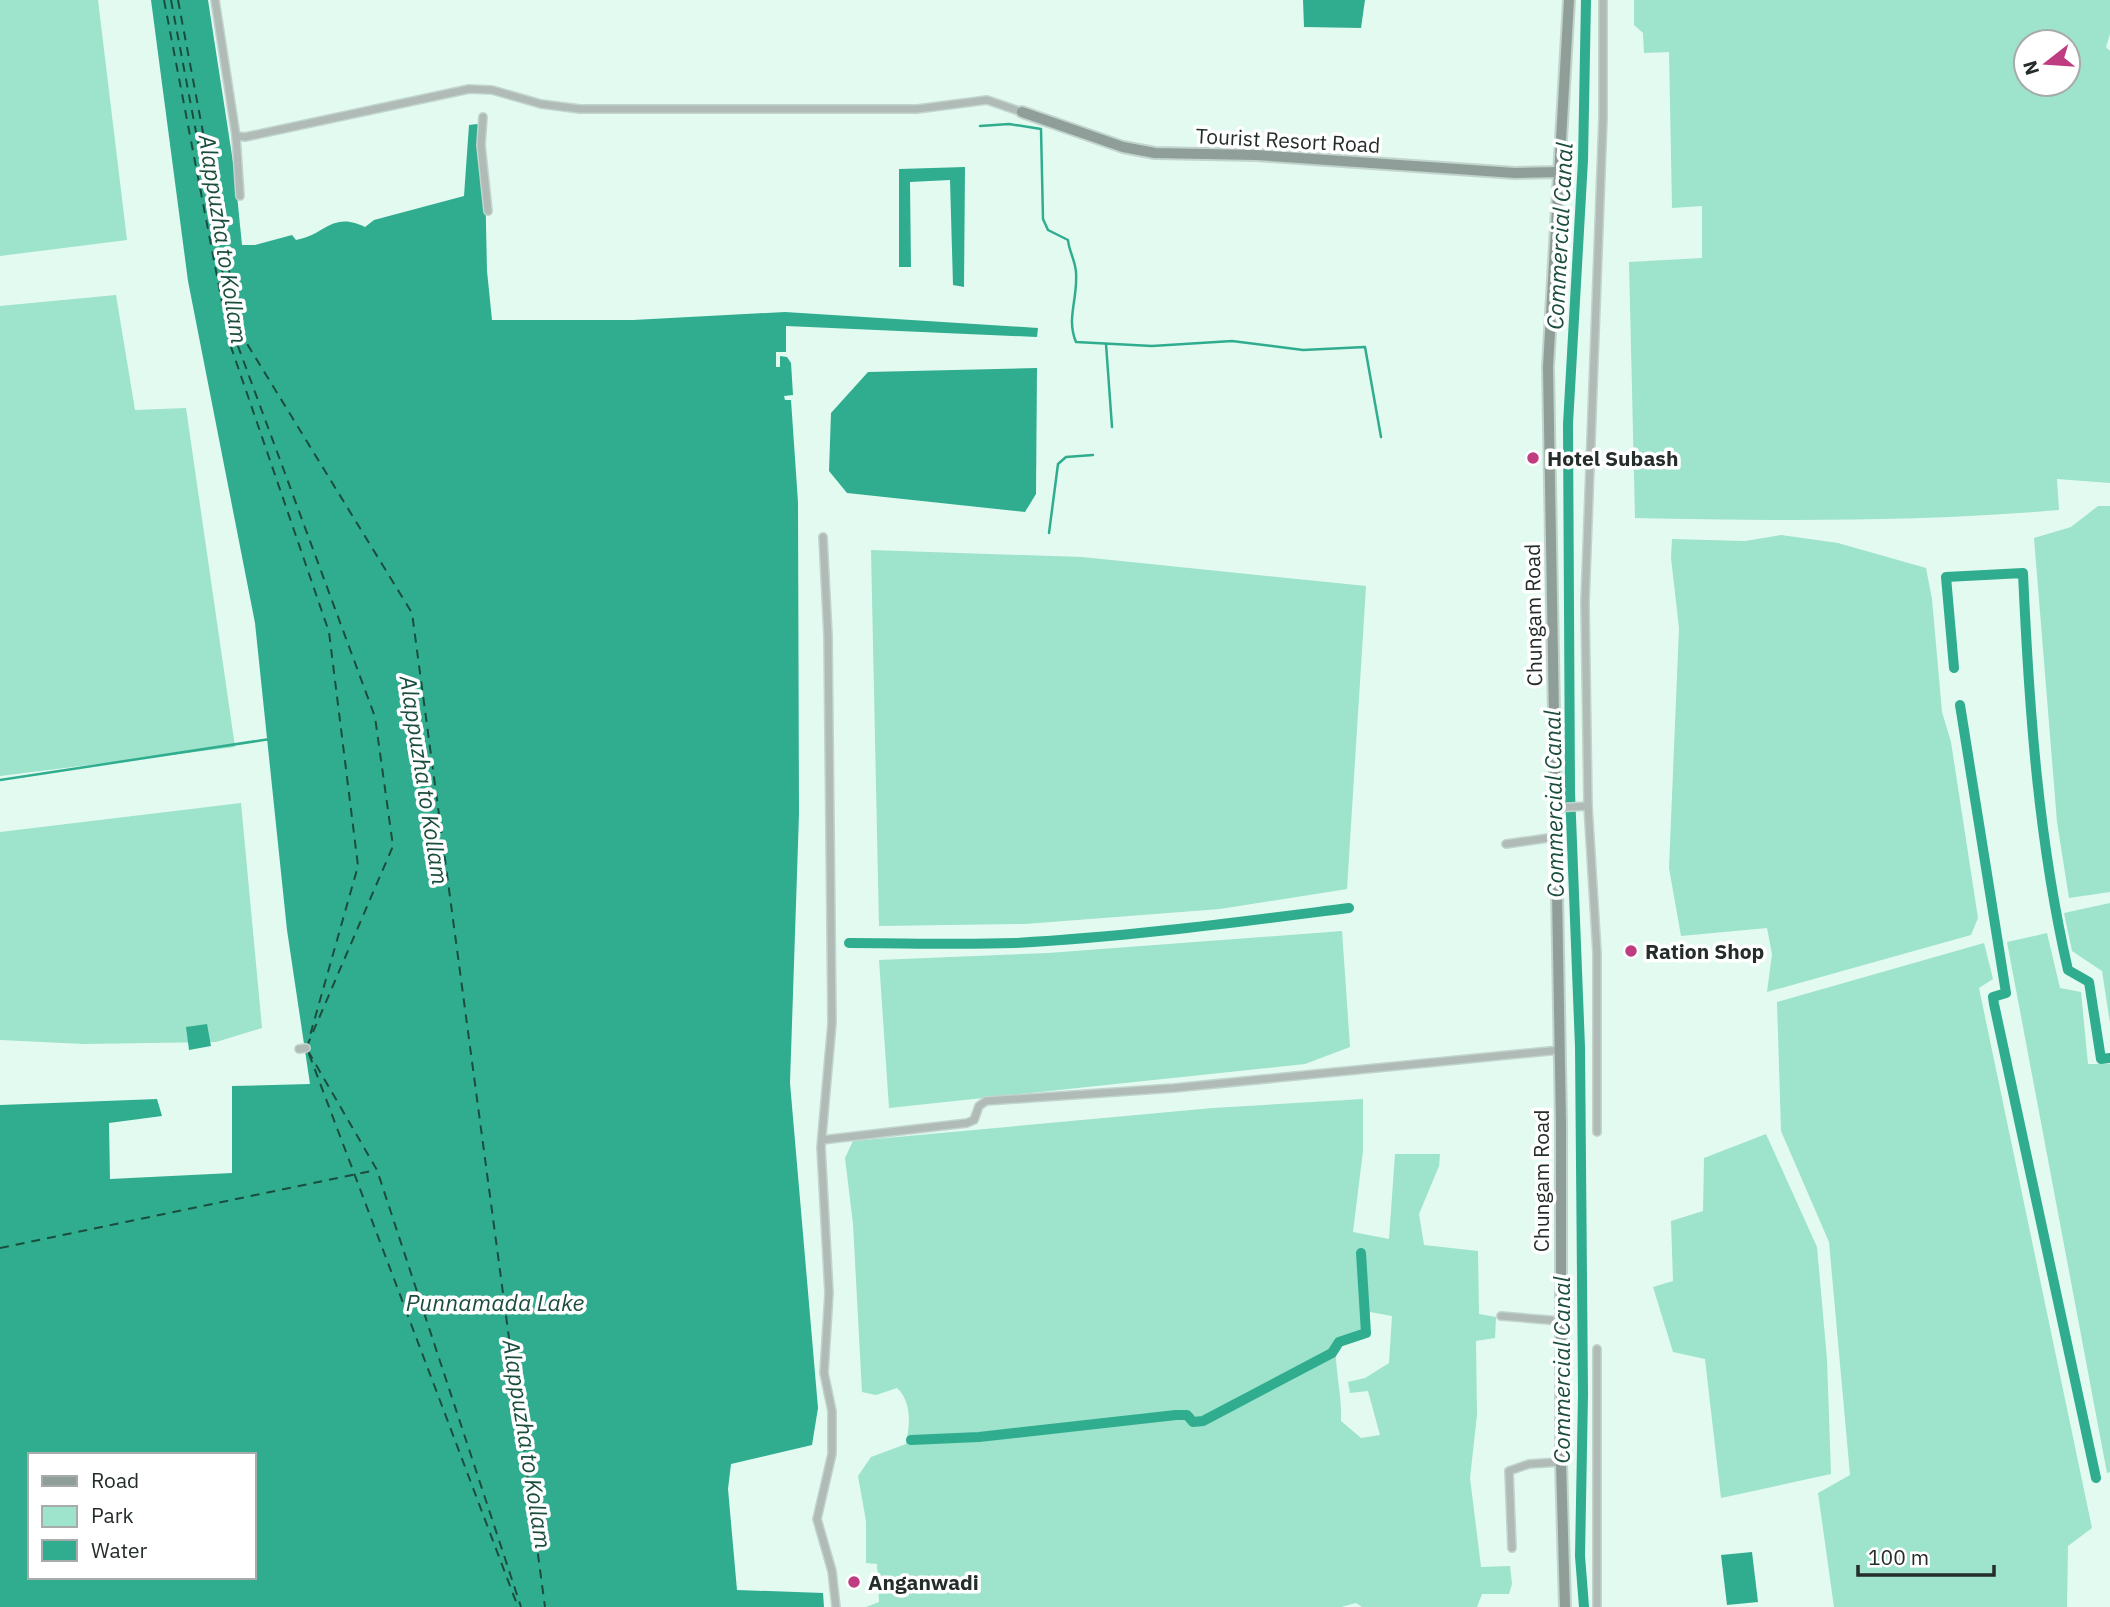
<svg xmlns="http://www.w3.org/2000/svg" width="2110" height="1607" font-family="'IBM Plex Sans',sans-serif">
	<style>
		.green { fill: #9ee3cc; fill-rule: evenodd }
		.water { fill: #30ad8e; fill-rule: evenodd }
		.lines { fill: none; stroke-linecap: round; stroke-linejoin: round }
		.stream { stroke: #30ad8e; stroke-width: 2.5 }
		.canal { stroke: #30ad8e; stroke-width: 10 }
		.ferry { stroke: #1b4d3f; stroke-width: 2; stroke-dasharray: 9 7; stroke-linecap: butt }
		.street-casing { stroke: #c1d5cd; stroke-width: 10 }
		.secondary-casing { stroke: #c1d5cd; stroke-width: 14 }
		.street { stroke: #b0bab7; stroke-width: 7 }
		.secondary { stroke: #909e99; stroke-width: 10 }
		.poi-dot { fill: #bf3c81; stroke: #fff; stroke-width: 2.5 }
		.labels { text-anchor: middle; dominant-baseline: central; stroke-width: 7; stroke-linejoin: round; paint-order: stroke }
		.street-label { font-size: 21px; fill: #242d2a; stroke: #fff }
		.poi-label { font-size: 21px; font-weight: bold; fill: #242d2a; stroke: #fff; text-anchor: start }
		.water-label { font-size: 23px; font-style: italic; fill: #1b4d3f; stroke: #fff }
	</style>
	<rect width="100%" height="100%" fill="#e3faf1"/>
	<!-- green -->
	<g class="green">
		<polygon points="0,0 98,0 127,240 0,256"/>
		<path d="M1634,0H2110V34L2106,47L2110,51V483L2057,479L2059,510C1918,522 1776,521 1635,518L1629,262L1702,258V206L1672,208L1669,52L1644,53L1643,33L1634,25ZM2026,42H2068V84H2026Z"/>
		<polygon points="116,295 135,410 186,408 235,747 0,776 0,306"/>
		<polygon points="2098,506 2110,506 2110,892 2069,898 2057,822 2034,538 2071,527"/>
		<polygon points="1781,535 1838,543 1926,568 1932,599 1942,712 1951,742 1978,918 1971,935 1767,992 1772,954 1767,928 1681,936 1669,868 1679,628 1671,558 1672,539 1745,541"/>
		<polygon points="871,550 1082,557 1366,586 1347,889 1220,909 1025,924 879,926"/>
		<polygon points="241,803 262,1028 216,1042 84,1044 0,1040 0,832"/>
		<polygon points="2110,903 2110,1023 2102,971 2072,951 2064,913"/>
		<polygon points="1342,931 1350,1047 1305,1064 889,1108 879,960 1048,953"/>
		<polygon points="2047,933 2060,988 2081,992 2088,1064 2110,1064 2110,1472 2107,1473 2007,942"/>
		<polygon points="1984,943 1993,979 1979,988 2092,1528 2068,1546 2067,1607 1834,1607 1818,1493 1850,1475 1829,1242 1781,1131 1777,1002"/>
		<path d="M1363,1099V1151L1353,1232L1389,1239L1395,1154H1440L1439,1166L1419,1214L1424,1245L1478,1251L1479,1314L1496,1317L1495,1338L1476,1341L1477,1415L1470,1478L1481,1567L1510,1566L1512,1584L1509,1594H1482L1477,1607H1362L1356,1603L1341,1607H866L879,1602L877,1564L866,1563V1521L858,1476L871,1457L906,1444C910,1425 912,1402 897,1388L876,1395L862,1392L853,1224L845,1158L853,1141L1213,1108ZM1370,1312L1392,1316L1389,1363L1365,1378L1348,1382L1350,1393L1368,1391L1380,1435L1361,1438L1341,1421C1342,1391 1334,1368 1336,1339L1370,1332Z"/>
		<polygon points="1766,1134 1817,1247 1827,1359 1831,1474 1721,1498 1705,1359 1673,1352 1653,1287 1673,1281 1671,1221 1703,1211 1704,1158"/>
	</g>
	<!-- water -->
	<g class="water">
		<path d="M151,0H208L235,175L242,245H255L292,235L296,240C326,235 331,211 365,227L374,220L464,196L469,125L477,124L484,130L487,271L492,320H633L785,312L1038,328L1037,337L786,326V352H776V367H780V356L787,357L791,363L793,395L784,396L785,400H791L798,502L799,814L790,1083L818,1408L812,1445L731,1464L728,1489L737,1590L823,1593L824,1607H0V1105L157,1099L162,1116L109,1123L110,1179L232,1173V1086L310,1084L287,930L255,623L188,281ZM30,1455H254V1577H30Z"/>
		<polygon points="1303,0 1365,0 1361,28 1304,27"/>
		<polygon points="965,167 964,287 953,285 950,180 910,182 911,267 899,267 899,169"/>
		<polygon points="1037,368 1036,494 1025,512 847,493 829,471 831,413 868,372"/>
		<polygon points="207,1024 211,1046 189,1050 186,1027"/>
		<polygon points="1752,1552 1758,1602 1727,1605 1721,1555"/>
	</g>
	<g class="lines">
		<!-- stream -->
		<g class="stream">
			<path d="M980,126L1009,124L1041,129L1043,219L1048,230L1068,240C1069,251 1075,260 1076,272C1078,300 1066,318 1076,342L1152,346L1232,341L1303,350L1365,347L1381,437"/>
			<polyline points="1106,344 1112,427"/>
			<polyline points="1049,533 1058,464 1066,457 1093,455"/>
			<polyline points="0,780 270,739"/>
		</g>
		<!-- canal -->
		<g class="canal">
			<path d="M1954,668L1946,577L2023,573C2029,707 2038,839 2068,970L2089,982L2101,1059L2110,1058"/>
			<polyline points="1960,705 2006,993 1993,997 1994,1004 2096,1478"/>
			<path d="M849,943C904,943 959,945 1014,943C1127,937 1238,922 1349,908"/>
			<polyline points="911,1440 979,1437 1176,1415 1187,1415 1193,1422 1203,1421 1332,1353 1339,1342 1366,1333 1361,1253"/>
			<polyline points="1584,1607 1580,1556 1583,1394 1580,1047 1570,792 1568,424 1583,160 1586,0"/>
		</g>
		<!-- ferry -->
		<g class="ferry">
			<polyline points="164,0 230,344 329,632 358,866 309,1039"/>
			<polyline points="171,0 235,338 375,717 393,846 307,1046"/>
			<polyline points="178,0 241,334 412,613 545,1607"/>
			<polyline points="308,1051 377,1170 521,1607"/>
			<polyline points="309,1054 518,1607"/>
			<polyline points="0,1248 376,1170"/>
		</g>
		<!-- street casing -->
		<g class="street-casing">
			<g id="street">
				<polyline points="215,0 236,136 240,196"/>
				<polyline points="483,117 481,145 488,211"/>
				<polyline points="236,136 245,137 469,89 492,90 541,104 580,109 917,109 987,100 1022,112"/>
				<polyline points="823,537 828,636 832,1023 821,1147 829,1293 824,1373 832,1411 832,1454 817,1519 832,1571 836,1607"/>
				<polyline points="1555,808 1588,806"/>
				<polyline points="1506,844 1555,837"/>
				<polyline points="299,1049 306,1048"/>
				<polyline points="1597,1132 1597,953 1588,806 1585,602 1603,118 1603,0"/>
				<polyline points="822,1140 967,1123 974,1120 979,1106 986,1101 1174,1088 1560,1050"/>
				<polyline points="1501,1316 1561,1321"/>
				<polyline points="1512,1548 1509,1471 1529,1464 1561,1462"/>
				<polyline points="1597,1607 1597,1349"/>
			</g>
		</g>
		<!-- secondary casing -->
		<g class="secondary-casing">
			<g id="secondary">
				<polyline points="1022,112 1123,147 1155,153 1256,155 1515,173 1559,172"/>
				<polyline points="1565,1607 1561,1462 1561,1124 1548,367 1569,0"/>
			</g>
		</g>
		<!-- street -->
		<use href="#street" class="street"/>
		<!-- secondary -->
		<use href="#secondary" class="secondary"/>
	</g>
	<!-- markers -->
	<g class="poi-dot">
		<circle cx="1533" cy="458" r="7"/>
		<circle cx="1631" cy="951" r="7"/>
		<circle cx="854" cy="1582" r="7"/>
	</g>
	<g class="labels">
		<!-- street labels -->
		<g class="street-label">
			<text transform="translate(1288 140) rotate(3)">Tourist Resort Road</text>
			<text transform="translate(1533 615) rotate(-91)">Chungam Road</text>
			<text transform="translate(1541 1181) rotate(-90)">Chungam Road</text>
		</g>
		<!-- poi labels -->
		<g class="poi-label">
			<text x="1547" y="458">Hotel Subash</text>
			<text x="1645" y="951">Ration Shop</text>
			<text x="868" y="1582">Anganwadi</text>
		</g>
		<!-- water labels -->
		<g class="water-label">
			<text transform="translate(1559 236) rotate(-87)">Commercial Canal</text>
			<text transform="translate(224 239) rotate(81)">Alappuzha to Kollam</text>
			<text transform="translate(425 780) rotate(81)">Alappuzha to Kollam</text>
			<text transform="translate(1553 804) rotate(-91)">Commercial Canal</text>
			<text x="495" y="1302">Punnamada Lake</text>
			<text transform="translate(1561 1370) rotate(-90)">Commercial Canal</text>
			<text transform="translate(528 1444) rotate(81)">Alappuzha to Kollam</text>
		</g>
	</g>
	<!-- legend -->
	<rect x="28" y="1453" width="228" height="126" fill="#ffffff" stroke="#a7abaa" stroke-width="2"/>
	<rect x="42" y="1476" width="35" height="10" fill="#909e99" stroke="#a7abaa" stroke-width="2"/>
	<text x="91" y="1488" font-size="21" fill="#242d2a">Road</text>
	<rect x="42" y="1506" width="35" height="21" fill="#9ee3cc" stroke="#a7abaa" stroke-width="2"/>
	<text x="91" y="1523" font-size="21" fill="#242d2a">Park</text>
	<rect x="42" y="1540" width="35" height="21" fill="#30ad8e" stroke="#a7abaa" stroke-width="2"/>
	<text x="91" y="1558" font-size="21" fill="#242d2a">Water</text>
	<!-- north arrow -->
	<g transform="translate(2047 63) rotate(253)"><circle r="33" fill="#ffffff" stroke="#a7abaa" stroke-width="2"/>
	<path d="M0-5L12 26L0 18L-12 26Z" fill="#bf3c81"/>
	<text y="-10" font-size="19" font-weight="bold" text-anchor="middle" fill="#242d2a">N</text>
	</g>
	<!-- scale -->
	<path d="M1858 1565v10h136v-10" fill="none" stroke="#242d2a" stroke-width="3.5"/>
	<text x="1868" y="1565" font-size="21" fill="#242d2a" stroke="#ffffff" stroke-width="5" paint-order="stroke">100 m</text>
</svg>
